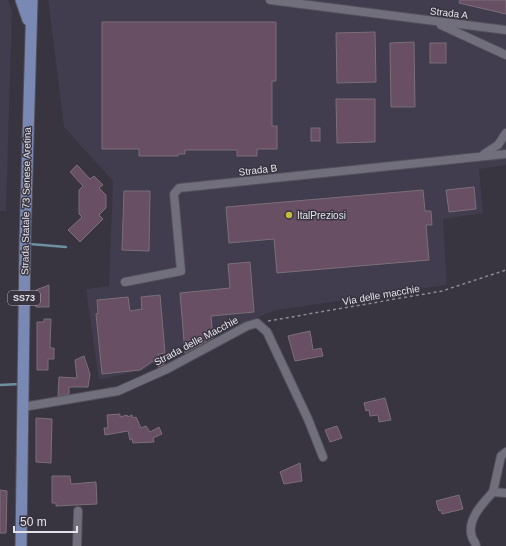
<svg xmlns="http://www.w3.org/2000/svg" width="506" height="546" font-family="Arial,sans-serif">
	<style>
		.built { fill: #413c4e }
		.lines { fill: none; stroke-linecap: round; stroke-linejoin: round }
		.stream { stroke: #6e8fa0; stroke-width: 2.5 }
		.building { fill: #684f63; stroke: #7b6f78 }
		.minor-casing { stroke: #52505a; stroke-width: 10 }
		.primary-casing { stroke: #52505a; stroke-width: 13 }
		.path { stroke: #8d8a94; stroke-width: 1.5; stroke-dasharray: 3 3; stroke-linecap: butt }
		.minor { stroke: #726f7c; stroke-width: 8 }
		.primary { stroke: #7989b4; stroke-width: 11 }
		.poi-dot { fill: #c2bd3f; stroke: #383440; stroke-width: 1.5 }
		.labels { text-anchor: middle; dominant-baseline: central; stroke-width: 3; stroke-linejoin: round; paint-order: stroke }
		.shield { fill: #383440; stroke: #b1aeb7; stroke-width: 1 }
		.shield-label { font-size: 9px; font-weight: bold; fill: #e5e3ea }
		.street-label { font-size: 10px; fill: #e5e3ea; stroke: #383440 }
		.poi-label { font-size: 10px; fill: #e5e3ea; stroke: #383440; text-anchor: start }
	</style>
	<rect width="100%" height="100%" fill="#383440"/>
	<!-- built -->
	<g class="built">
		<polygon points="0,0 8,0 12,11 6,211 0,211"/>
		<polygon points="48,0 506,0 506,165 479,169 483,213 443,219 447,285 277,310 178,348 143,370 99,380 86,289 109,286 113,181 64,127"/>
	</g>
	<g class="lines">
		<!-- stream -->
		<g class="stream">
			<polyline points="30,244 66,247"/>
			<polyline points="0,385 20,384"/>
		</g>
	</g>
	<!-- building -->
	<g class="building">
		<polygon points="460,0 506,0 506,14 459,3"/>
		<polygon points="102,22 276,22 276,81 272,81 272,126 277,126 277,149 257,149 257,156 237,156 237,150 185,150 185,154 178,154 178,156 139,156 139,149 102,149"/>
		<polygon points="375,32 376,82 337,83 336,33"/>
		<polygon points="414,42 415,107 391,107 390,43"/>
		<rect x="430" y="43" width="16" height="20"/>
		<polygon points="336,99 375,99 375,142 337,143"/>
		<rect x="311" y="128" width="9" height="13"/>
		<polygon points="77,165 90,179 94,176 103,185 99,188 106,195 106,208 99,215 103,219 80,242 68,230 82,217 79,214 79,190 83,186 70,172"/>
		<polygon points="474,187 476,209 449,212 446,190"/>
		<polygon points="423,190 425,211 431,211 432,225 426,225 429,260 277,273 274,239 229,243 226,207"/>
		<polygon points="124,191 150,191 149,251 122,250"/>
		<polygon points="250,262 254,312 211,316 213,338 185,353 180,293 230,288 228,264"/>
		<polygon points="49,285 49,307 36,307 36,290"/>
		<polygon points="160,295 165,353 158,354 165,364 158,367 153,361 140,370 102,374 96,314 98,313 97,300 128,297 130,311 142,309 141,297"/>
		<polygon points="44,319 51,319 50,348 54,348 54,359 48,359 48,370 37,370 37,322 44,322"/>
		<polygon points="310,331 313,350 321,348 323,356 295,361 288,336"/>
		<polygon points="84,356 90,374 88,387 69,387 69,394 58,396 59,377 77,378 75,360"/>
		<polygon points="385,398 391,420 379,422 378,415 370,416 369,410 366,411 364,403"/>
		<polygon points="120,414 120,417 127,415 128,417 132,415 133,418 136,417 141,428 146,426 150,432 159,427 162,434 153,438 154,442 133,443 132,439 130,440 128,431 105,435 104,428 108,428 107,415"/>
		<polygon points="36,418 52,419 51,463 36,462"/>
		<polygon points="337,426 342,438 330,442 325,430"/>
		<polygon points="300,463 302,481 284,484 280,472"/>
		<polygon points="52,476 70,476 71,484 96,482 97,504 56,506 56,503 52,503"/>
		<polygon points="0,490 7,491 6,533 0,533"/>
		<polygon points="459,495 463,509 442,514 441,510 439,511 436,501"/>
	</g>
	<g class="lines">
		<!-- minor casing -->
		<g class="minor-casing">
			<g id="minor">
				<polyline points="270,0 506,30"/>
				<polyline points="441,25 506,55"/>
				<polyline points="484,154 498,145 506,133"/>
				<polyline points="125,282 181,271 174,194 179,188 506,154"/>
				<polyline points="23,407 118,391 167,369 247,326 257,323 267,332 308,419 323,457"/>
				<polyline points="506,452 501,456 493,492 506,493"/>
				<polyline points="77,546 78,511"/>
				<path d="M476,546C476,542 473,541 472,537C466,520 483,503 493,492"/>
			</g>
		</g>
		<!-- primary casing -->
		<g class="primary-casing">
			<g id="primary">
				<polyline points="21,0 28,20"/>
				<polyline points="21,546 25,242 32,0"/>
			</g>
		</g>
		<!-- path -->
		<polyline class="path" points="268,321 442,291 506,270"/>
		<!-- minor -->
		<use href="#minor" class="minor"/>
		<!-- primary -->
		<use href="#primary" class="primary"/>
	</g>
	<!-- markers -->
	<circle class="poi-dot" cx="289" cy="215" r="4"/>
	<g class="labels">
		<!-- shield labels -->
		<rect class="shield" x="8" y="291" width="32" height="14" rx="3"/>
		<g class="shield-label">
			<text x="24" y="298">SS73</text>
		</g>
		<!-- street labels -->
		<g class="street-label">
			<text transform="translate(449 13) rotate(7)">Strada A</text>
			<text transform="translate(258 170) rotate(-7)">Strada B</text>
			<text transform="translate(26 201) rotate(-89)">Strada Statale 73 Senese Aretina</text>
			<text transform="translate(381 295) rotate(-10)">Via delle macchie</text>
			<text transform="translate(196 341) rotate(-28)">Strada delle Macchie</text>
		</g>
		<!-- poi labels -->
		<g class="poi-label">
			<text x="297" y="215">ItalPreziosi</text>
		</g>
	</g>
	<!-- scale -->
	<path d="M14 526v6h63v-6" fill="none" stroke="#e5e3ea" stroke-width="2"/>
	<text x="20" y="526" font-size="12" fill="#e5e3ea" stroke="#383440" stroke-width="3" paint-order="stroke">50 m</text>
</svg>
